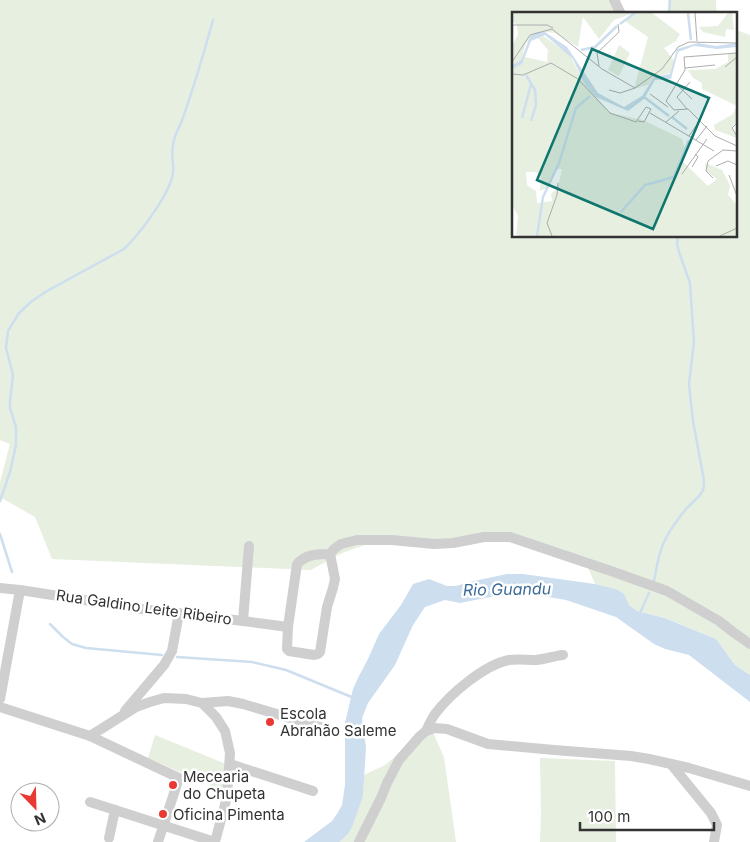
<svg xmlns="http://www.w3.org/2000/svg" width="750" height="842" font-family="Inter,sans-serif">
	<style>
		.green { fill: #e7efe1 }
		.water { fill: #cddeee }
		.lines { fill: none; stroke-linecap: round; stroke-linejoin: round }
		.stream { stroke: #cddeee; stroke-width: 2.5 }
		.street { stroke: #cfcfcf; stroke-width: 10 }
		.poi-dot { fill: #ea3933; stroke: #fff; stroke-width: 2 }
		.labels { text-anchor: middle; dominant-baseline: central; stroke-width: 5; stroke-linejoin: round; paint-order: stroke }
		.street-label { font-size: 15px; fill: #323232; stroke: #fff }
		.poi-label { font-size: 15px; fill: #323232; stroke: #fff; text-anchor: start }
		.water-label { font-size: 16px; font-style: italic; fill: #3c6b98; stroke: #fff }
		.inset-river { fill: none; stroke: #cddeee; stroke-width: 2.5 }
		.inset-road { fill: none; stroke: #adadad; stroke-width: 1 }
		.view { fill: #0f766e; fill-opacity: 0.15; stroke: #0f766e; stroke-width: 2.5 }
		.inset-edge { fill: none; stroke: #323232; stroke-width: 2.5 }
	</style>
	<rect width="100%" height="100%" fill="#fff"/>
	<!-- green -->
	<g class="green">
		<polygon points="0,0 621,0 614,10 615,14 514,14 514,236 736,236 736,30 750,35 750,675 735,665 716,639 666,618 637,611 629,605 616,589 595,584 586,563 504,535 450,542 365,545 342,553 311,570 52,559 35,517 0,497 0,482 10,444 0,440"/>
		<polygon points="668,0 716,0 716,8 718,14 670,14"/>
		<polygon points="430,721 435,737 444,757 456,842 340,842 348,834 363,796 364,775 385,765 400,753"/>
		<polygon points="155,735 226,764 224,791 148,758"/>
		<polygon points="540,758 615,761 616,842 540,842 541,813"/>
	</g>
	<!-- water -->
	<polygon class="water" points="507,574 523,574 595,584 616,589 624,594 629,605 637,611 665,618 716,639 735,665 750,675 750,702 689,655 665,649 654,644 616,617 566,600 548,597 519,595 495,596 460,603 445,600 425,607 413,625 395,665 368,703 362,718 366,747 363,796 352,827 348,834 340,842 304,842 332,821 337,814 342,805 345,785 345,723 353,689 359,676 368,659 379,634 401,605 413,584 429,579 447,586 456,586 469,582"/>
	<g class="lines">
		<!-- stream -->
		<g class="stream">
			<polyline points="669,14 670,0"/>
			<path d="M0,501L10,472L16,445V427L10,408V401L13,375L6,348L8,331L19,313L32,301L47,291L124,249C139,235 170,194 173,173C174,161 170,153 174,140C176,132 180,126 183,118C194,86 204,53 213,20"/>
			<polyline points="0,534 12,572"/>
			<path d="M654,581C657,566 659,550 667,536C673,526 680,516 687,508C692,502 700,497 703,490C705,485 704,480 703,475L693,421L689,384L694,342L690,283L679,252L677,244L678,236"/>
			<polyline points="639,615 649,593"/>
			<polyline points="50,624 63,637 72,644 86,648 162,655"/>
			<polyline points="177,657 252,662 286,670 354,698"/>
		</g>
		<!-- street -->
		<g class="street">
			<polyline points="614,0 621,14"/>
			<path d="M330,554C318,554 306,554 297,564L288,627L287,649L289,651L314,655L318,654L320,652L327,607L333,588L335,579L330,554L334,549L341,544L357,540H392L434,544L453,543L484,537H510L611,571L667,591L719,621L733,632L750,644"/>
			<polyline points="0,588 20,590 142,609 243,621 288,627"/>
			<polyline points="243,621 249,546"/>
			<polyline points="0,699 20,590"/>
			<polyline points="202,703 228,701 243,704 327,729"/>
			<polyline points="0,707 90,736 136,707 150,702 164,698 186,699 202,703 216,717 225,731 230,753 227,797 215,842"/>
			<polyline points="125,711 164,665 172,651 179,613"/>
			<path d="M426,731C429,726 431,719 435,714C450,694 484,665 509,660C518,659 527,660 536,660C545,659 554,656 563,655"/>
			<polyline points="90,736 179,778 158,842"/>
			<polyline points="230,764 313,791"/>
			<polyline points="671,764 711,813 717,825 714,842"/>
			<polyline points="90,802 215,842"/>
			<polyline points="109,838 115,810"/>
			<polyline points="359,842 381,798 387,783 399,760 420,736 426,731 434,728 447,729 488,744 554,750 631,756 649,759 689,768 750,786"/>
		</g>
	</g>
	<!-- markers -->
	<g class="poi-dot">
		<circle cx="270" cy="722" r="5"/>
		<circle cx="173" cy="785" r="5"/>
		<circle cx="163" cy="814" r="5"/>
	</g>
	<g class="labels">
		<!-- street labels -->
		<g class="street-label">
			<text transform="translate(144 607) rotate(8)">Rua Galdino Leite Ribeiro</text>
		</g>
		<!-- poi labels -->
		<g class="poi-label">
			<text x="280" y="713">Escola<tspan x="280" dy="17">Abrahão Saleme</tspan></text>
			<text x="183" y="776">Mecearia<tspan x="183" dy="17">do Chupeta</tspan></text>
			<text x="173" y="814">Oficina Pimenta</text>
		</g>
		<!-- water labels -->
		<g class="water-label">
			<text transform="translate(507 589) rotate(-1)">Rio Guandu</text>
		</g>
	</g>
	<!-- overview -->
	<g transform="translate(512 12)">
		<rect width="225" height="225" fill="#fff"/>
		<path d="M0,1H140L168,22L164,29L152,36L162,48L159,61L142,65L136,73L122,77L136,25L114,10L119,2L102,8L87,27L71,5L66,35L43,21L33,20L14,31L9,48L0,53V34L6,22L5,13L0,9ZM216,1H220L222,18L214,17L213,25L191,20L187,15L206,14ZM30,23L58,43L72,71L98,101L131,108L170,127L174,141L169,148L196,174L205,167L194,159L193,151L210,158L218,173L216,183L225,193V224H7L4,222L6,204L0,193V57L13,45L35,50L36,38L25,25ZM43,157H50L46,175L39,182L40,189L25,191L24,179L15,173L14,160H24L29,164L28,179L37,175ZM107,33L118,41L107,64L96,58ZM225,40V110L220,114L225,126L203,118L202,113L221,102L225,94L190,77V71L181,66L176,58L203,57L216,50V42Z" fill="#e7efe1" fill-rule="evenodd"/>
		<path d="M24,20H33L55,35L86,81L112,95L130,84L142,65L158,62L165,37L186,31L204,34L225,31V35L205,37L182,34L166,40L159,67L143,68L132,87L116,99L84,85L72,71L61,47L33,23L19,29L10,52L0,57V53L9,48L18,25Z" fill="#cddeee"/>
		<path class="inset-river" d="M176,1L179,28M108,12L123,1M69,38L83,35L105,14M14,63L23,78L24,93L19,109M132,85L157,104M160,105L175,117M10,106L19,72M109,200L133,173L162,165L177,128M25,224L31,185L47,151L64,96L78,84"/>
		<path class="inset-road" d="M183,1L185,29M0,13H35L41,16M225,41L172,45L173,58L154,89L162,98L176,97L203,124L225,134M0,50L18,23L40,17L90,57L123,76L150,57L166,35L177,30L225,31M87,54L85,41L107,20L106,12M213,55L225,45M173,56L203,53M0,62L11,63L39,51L66,67L98,101L124,110L134,95L139,97L132,110L126,109M164,72L180,87M97,78L108,81L123,76M138,82L156,95M175,97L165,85L178,70M138,101L202,139M154,110L167,99M224,112L220,116L225,124M177,124L188,108M184,128L195,114M204,154L216,149L225,153M180,155L186,145L183,142M170,162L195,127M217,163L225,184M201,166L194,159L196,149L211,138L225,139M40,224L35,211L45,183L46,171M208,224L225,216"/>
		<path class="view" d="M80,37L197,86L141,217L25,168Z"/>
		<rect width="225" height="225" class="inset-edge"/>
	</g>
	<!-- north arrow -->
	<g transform="translate(35 807) rotate(157)"><circle r="24" fill="#ffffff" stroke="#adadad"/>
	<path d="M0-4L9 19L0 12L-9 19Z" fill="#ea3933"/>
	<text y="-8" font-size="14" font-weight="bold" text-anchor="middle" fill="#323232">N</text>
	</g>
	<!-- scale -->
	<path d="M580 822v8h134v-8" fill="none" stroke="#323232" stroke-width="2.5"/>
	<text x="588" y="822" font-size="15" fill="#323232" stroke="#ffffff" stroke-width="4" paint-order="stroke">100 m</text>
</svg>
